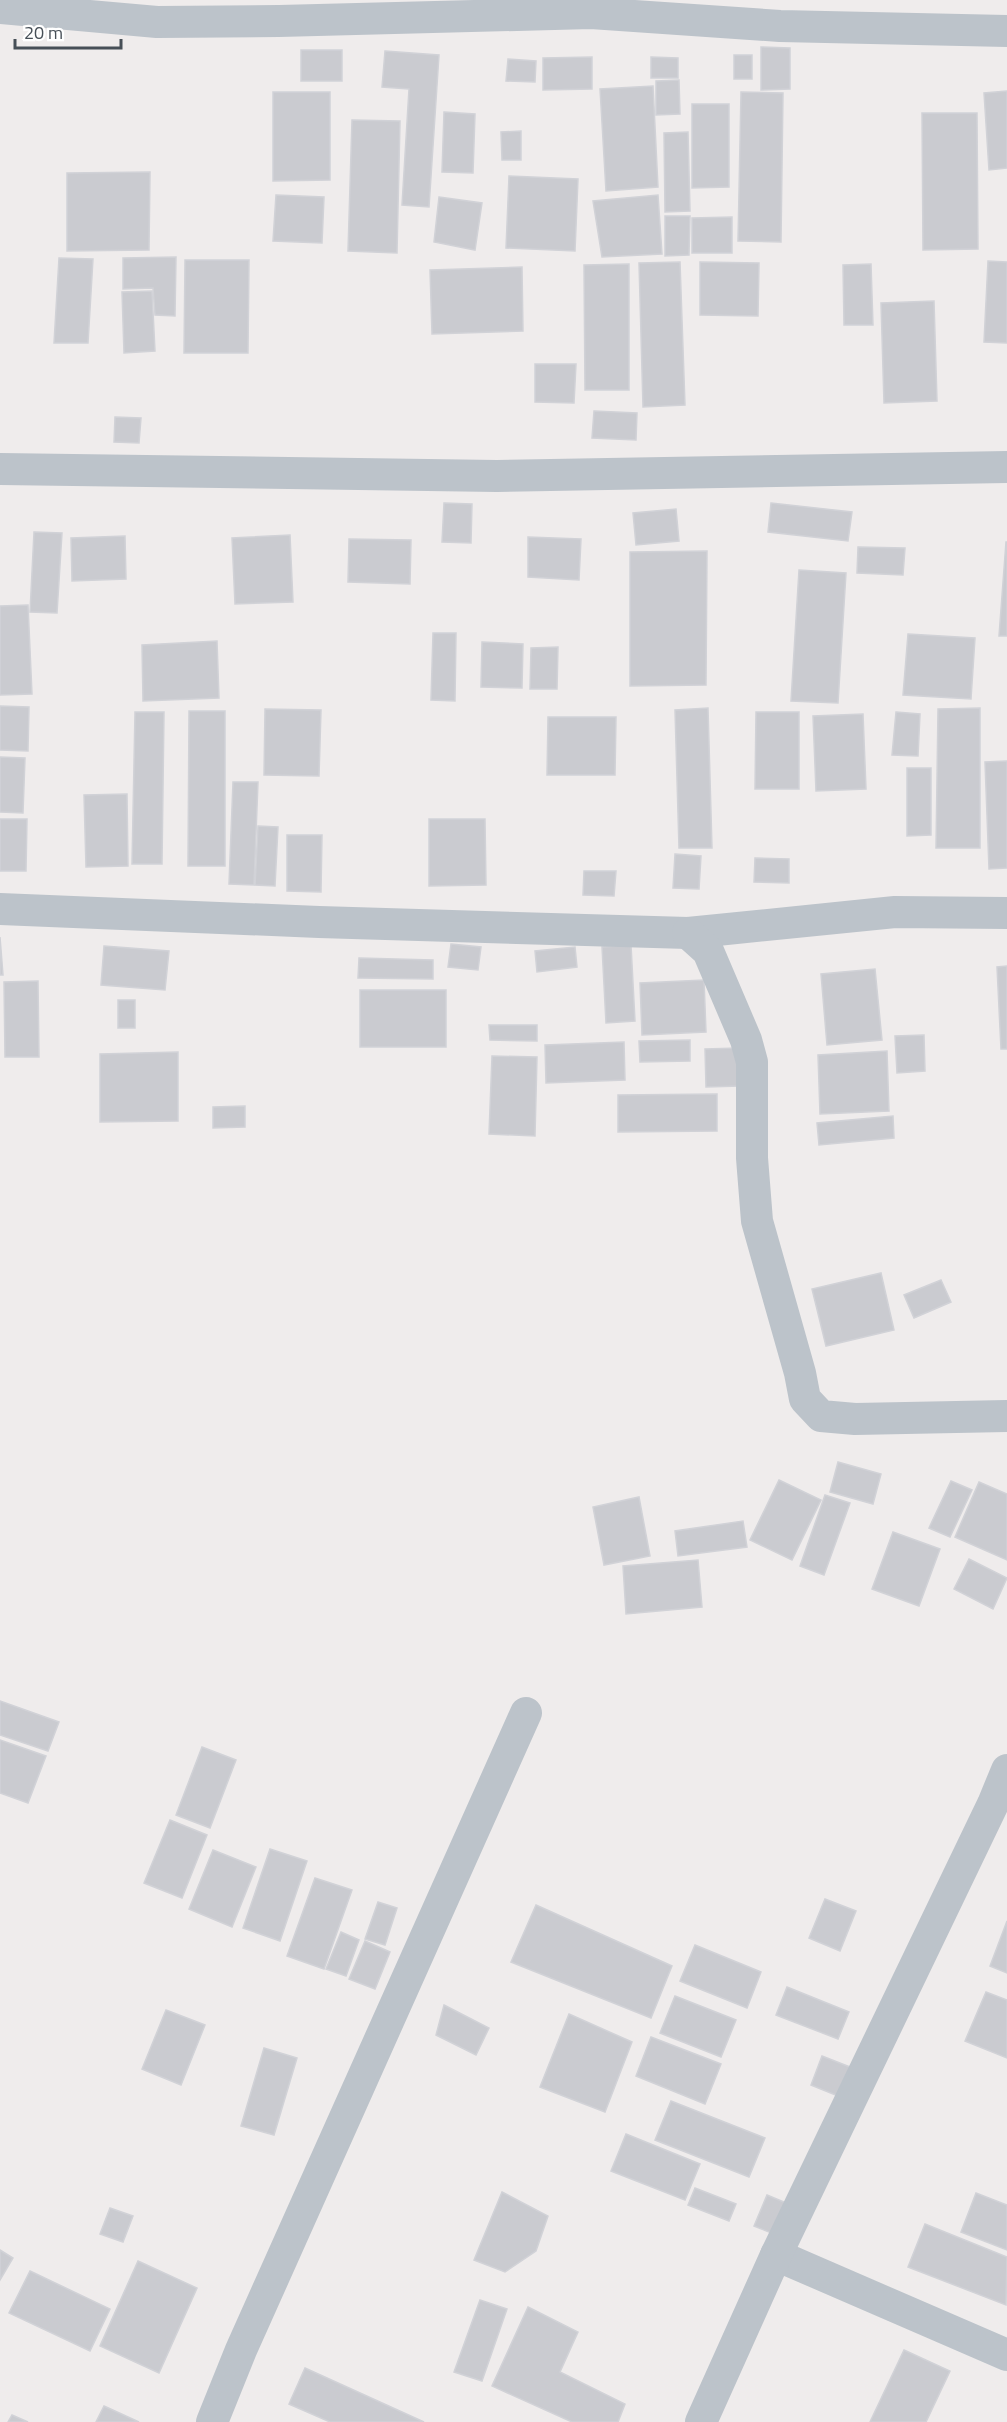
<svg xmlns="http://www.w3.org/2000/svg" width="1007" height="2422" font-family="'Titillium Web',sans-serif">
	<style>
		.building { fill: #cacbd0; stroke: #d1d2d7; stroke-width: 1.5 }
		.lines { fill: none; stroke-linecap: round; stroke-linejoin: round }
		.street { stroke: #bcc3ca; stroke-width: 32 }
	</style>
	<rect width="100%" height="100%" fill="#efecec"/>
	<!-- building -->
	<g class="building">
		<polygon points="761,47 790,48 790,89 761,90"/>
		<rect x="301" y="50" width="41" height="31"/>
		<polygon points="385,51 439,55 429,207 402,205 409,89 382,87"/>
		<rect x="734" y="55" width="18" height="24"/>
		<polygon points="592,57 592,89 543,90 543,58"/>
		<polygon points="651,57 678,58 678,78 651,78"/>
		<polygon points="508,59 536,61 535,82 506,81"/>
		<polygon points="679,80 680,114 656,115 656,81"/>
		<polygon points="653,86 658,187 606,191 600,89"/>
		<polygon points="1007,91 1007,168 989,170 984,93"/>
		<polygon points="273,92 330,92 330,180 273,181"/>
		<polygon points="741,92 783,93 781,242 738,241"/>
		<polygon points="692,104 729,104 729,187 692,188"/>
		<polygon points="444,112 475,114 473,173 442,172"/>
		<polygon points="922,113 977,113 978,249 923,250"/>
		<polygon points="352,120 400,121 397,253 348,251"/>
		<polygon points="521,131 521,160 502,160 501,132"/>
		<polygon points="688,132 690,211 665,212 664,133"/>
		<polygon points="150,172 149,250 67,251 67,173"/>
		<polygon points="509,176 578,179 575,251 506,248"/>
		<polygon points="276,195 324,197 322,243 273,241"/>
		<polygon points="658,195 662,254 602,257 593,201"/>
		<polygon points="439,197 482,203 475,250 434,242"/>
		<polygon points="665,216 690,216 689,255 665,256"/>
		<polygon points="732,217 732,253 692,253 692,218"/>
		<polygon points="176,257 175,316 155,315 153,288 123,289 123,258"/>
		<polygon points="59,258 93,259 88,343 54,343"/>
		<polygon points="185,260 249,260 248,353 184,353"/>
		<polygon points="988,261 1007,262 1007,343 984,342"/>
		<polygon points="680,262 685,405 643,407 639,263"/>
		<polygon points="700,262 759,263 758,316 700,315"/>
		<polygon points="629,264 629,390 585,390 584,265"/>
		<polygon points="871,264 873,325 844,325 843,265"/>
		<polygon points="522,267 523,331 432,334 430,270"/>
		<polygon points="152,291 155,351 124,353 122,292"/>
		<polygon points="934,301 937,401 884,403 881,303"/>
		<polygon points="535,364 576,364 574,403 535,402"/>
		<polygon points="594,411 637,413 636,440 592,438"/>
		<polygon points="115,417 141,418 139,443 114,442"/>
		<polygon points="444,503 472,504 471,543 442,542"/>
		<polygon points="771,503 852,512 848,541 768,532"/>
		<polygon points="676,509 679,541 636,545 633,513"/>
		<polygon points="34,532 62,533 57,613 30,612"/>
		<polygon points="290,535 293,602 235,604 232,538"/>
		<polygon points="125,536 126,579 72,581 71,538"/>
		<polygon points="528,537 581,539 579,580 528,577"/>
		<polygon points="349,539 411,540 410,584 348,582"/>
		<polygon points="1006,542 1007,542 1007,636 999,636"/>
		<polygon points="858,547 905,548 903,575 857,573"/>
		<polygon points="707,551 706,685 630,686 630,552"/>
		<polygon points="799,570 846,573 838,703 791,701"/>
		<polygon points="28,605 32,694 0,695 0,606"/>
		<polygon points="433,633 456,633 455,701 431,700"/>
		<polygon points="908,634 975,638 971,699 903,695"/>
		<polygon points="217,641 219,698 143,701 142,645"/>
		<polygon points="482,642 523,644 522,688 481,687"/>
		<polygon points="558,647 557,689 530,689 531,648"/>
		<polygon points="0,706 29,707 28,751 0,750"/>
		<polygon points="708,708 712,848 679,848 675,710"/>
		<polygon points="980,708 980,848 936,848 938,709"/>
		<polygon points="265,709 321,710 319,776 264,775"/>
		<polygon points="189,711 225,711 225,866 188,866"/>
		<polygon points="135,712 164,712 162,864 132,864"/>
		<polygon points="756,712 799,712 799,789 755,789"/>
		<polygon points="896,712 920,714 918,756 892,755"/>
		<polygon points="863,714 866,789 816,791 813,716"/>
		<polygon points="548,717 616,717 615,775 547,775"/>
		<polygon points="0,757 25,758 23,813 0,812"/>
		<polygon points="1007,761 1007,868 989,869 985,762"/>
		<polygon points="907,768 931,768 931,835 907,836"/>
		<polygon points="233,782 258,782 254,885 229,884"/>
		<polygon points="127,794 128,866 86,867 84,795"/>
		<polygon points="0,819 27,819 26,871 0,871"/>
		<polygon points="429,819 485,819 486,885 429,886"/>
		<polygon points="258,826 278,827 275,886 255,885"/>
		<polygon points="287,835 322,835 321,892 287,891"/>
		<polygon points="675,854 701,856 699,889 673,888"/>
		<polygon points="755,858 789,859 789,883 754,882"/>
		<polygon points="584,871 616,871 614,896 583,895"/>
		<polygon points="0,937 3,975 0,975"/>
		<polygon points="451,944 481,947 478,970 448,967"/>
		<polygon points="631,945 635,1021 606,1023 602,947"/>
		<polygon points="104,946 169,951 165,990 101,985"/>
		<polygon points="575,947 577,967 537,972 535,951"/>
		<polygon points="359,958 433,960 433,979 358,978"/>
		<polygon points="1007,966 1007,1049 1001,1049 997,967"/>
		<polygon points="875,969 882,1040 827,1045 821,974"/>
		<polygon points="704,980 706,1032 642,1035 640,983"/>
		<polygon points="38,981 39,1057 5,1057 4,982"/>
		<rect x="360" y="990" width="86" height="57"/>
		<rect x="118" y="1000" width="17" height="28"/>
		<polygon points="489,1025 537,1025 537,1041 490,1040"/>
		<polygon points="924,1035 925,1071 897,1073 895,1036"/>
		<polygon points="690,1040 690,1061 640,1062 639,1041"/>
		<polygon points="624,1042 625,1080 546,1083 545,1045"/>
		<polygon points="739,1048 740,1086 706,1087 705,1049"/>
		<polygon points="887,1051 889,1111 820,1114 818,1055"/>
		<polygon points="178,1052 178,1121 100,1122 100,1054"/>
		<polygon points="492,1056 537,1057 535,1136 489,1134"/>
		<polygon points="717,1094 717,1131 618,1132 618,1095"/>
		<polygon points="245,1106 245,1127 213,1128 213,1107"/>
		<polygon points="893,1116 894,1138 819,1145 817,1123"/>
		<polygon points="881,1273 894,1330 826,1346 812,1289"/>
		<polygon points="941,1280 951,1302 914,1318 904,1295"/>
		<polygon points="838,1462 881,1474 873,1504 830,1492"/>
		<polygon points="779,1480 821,1500 792,1560 750,1540"/>
		<polygon points="951,1481 972,1490 950,1537 929,1528"/>
		<polygon points="979,1482 1007,1494 1007,1560 955,1537"/>
		<polygon points="825,1495 850,1503 824,1575 800,1566"/>
		<polygon points="639,1497 650,1556 604,1565 593,1507"/>
		<polygon points="743,1521 747,1547 678,1556 675,1531"/>
		<polygon points="893,1532 940,1549 919,1606 872,1589"/>
		<polygon points="969,1559 1007,1578 993,1609 954,1589"/>
		<polygon points="698,1560 702,1607 626,1614 623,1566"/>
		<polygon points="0,1701 59,1722 48,1751 0,1735"/>
		<polygon points="0,1740 46,1756 28,1803 0,1793"/>
		<polygon points="202,1747 236,1760 210,1828 176,1815"/>
		<polygon points="170,1820 207,1835 182,1898 144,1883"/>
		<polygon points="270,1849 307,1861 280,1941 243,1928"/>
		<polygon points="213,1850 256,1867 232,1927 189,1909"/>
		<polygon points="315,1878 352,1890 324,1969 287,1956"/>
		<polygon points="825,1899 856,1911 840,1951 809,1938"/>
		<polygon points="378,1902 397,1908 385,1945 365,1939"/>
		<polygon points="536,1905 672,1966 651,2018 511,1962"/>
		<polygon points="1007,1921 1007,1973 990,1966"/>
		<polygon points="341,1932 359,1940 346,1976 326,1969"/>
		<polygon points="365,1941 390,1952 375,1989 349,1979"/>
		<polygon points="695,1945 761,1972 747,2008 680,1981"/>
		<polygon points="787,1987 849,2012 838,2039 776,2015"/>
		<polygon points="986,1992 1007,2000 1007,2058 965,2041"/>
		<polygon points="675,1996 736,2020 721,2057 660,2033"/>
		<polygon points="444,2005 489,2028 476,2055 436,2035"/>
		<polygon points="166,2010 205,2025 181,2085 142,2069"/>
		<polygon points="569,2014 632,2042 605,2112 540,2087"/>
		<polygon points="651,2037 721,2064 705,2104 636,2076"/>
		<polygon points="264,2048 297,2058 274,2135 241,2126"/>
		<polygon points="822,2056 850,2067 838,2096 811,2085"/>
		<polygon points="671,2101 765,2138 749,2177 655,2140"/>
		<polygon points="626,2134 700,2164 685,2200 611,2171"/>
		<polygon points="695,2188 736,2204 729,2221 688,2205"/>
		<polygon points="502,2192 548,2216 536,2251 505,2272 474,2260"/>
		<polygon points="976,2193 1007,2205 1007,2250 961,2232"/>
		<polygon points="767,2195 791,2205 779,2236 754,2226"/>
		<polygon points="110,2208 133,2216 123,2242 100,2234"/>
		<polygon points="925,2224 1007,2257 1006,2305 908,2267"/>
		<polygon points="0,2250 13,2258 0,2280"/>
		<polygon points="138,2261 197,2288 159,2373 100,2346"/>
		<polygon points="30,2271 110,2309 90,2351 9,2313"/>
		<polygon points="480,2300 507,2309 482,2381 454,2372"/>
		<polygon points="528,2307 578,2332 560,2372 625,2404 618,2422 572,2422 492,2386"/>
		<polygon points="904,2350 950,2371 926,2422 870,2422"/>
		<polygon points="305,2368 424,2422 330,2422 289,2404"/>
		<polygon points="104,2406 139,2422 96,2422"/>
		<polygon points="12,2415 28,2422 8,2422"/>
	</g>
	<g class="lines">
		<!-- street -->
		<g class="street">
			<polyline points="0,8 157,22 279,21 591,13 780,26 1007,31"/>
			<polyline points="0,469 497,476 1007,467"/>
			<polyline points="0,909 319,922 688,933 895,912 1007,913"/>
			<polyline points="688,933 708,951 746,1040 752,1062 752,1158 757,1221 800,1373 805,1399 821,1416 855,1419 1007,1416"/>
			<polyline points="776,2255 1007,2355"/>
			<polyline points="212,2422 241,2350 526,1713"/>
			<polyline points="701,2422 776,2255 993,1804 1007,1770"/>
		</g>
	</g>
	<!-- scale -->
	<path d="M15 39v9h106v-9" fill="none" stroke="#474f57" stroke-width="3"/>
	<text x="24" y="39" font-size="18" fill="#474f57" stroke="#ffffff" stroke-width="4.5" paint-order="stroke">20 m</text>
</svg>
